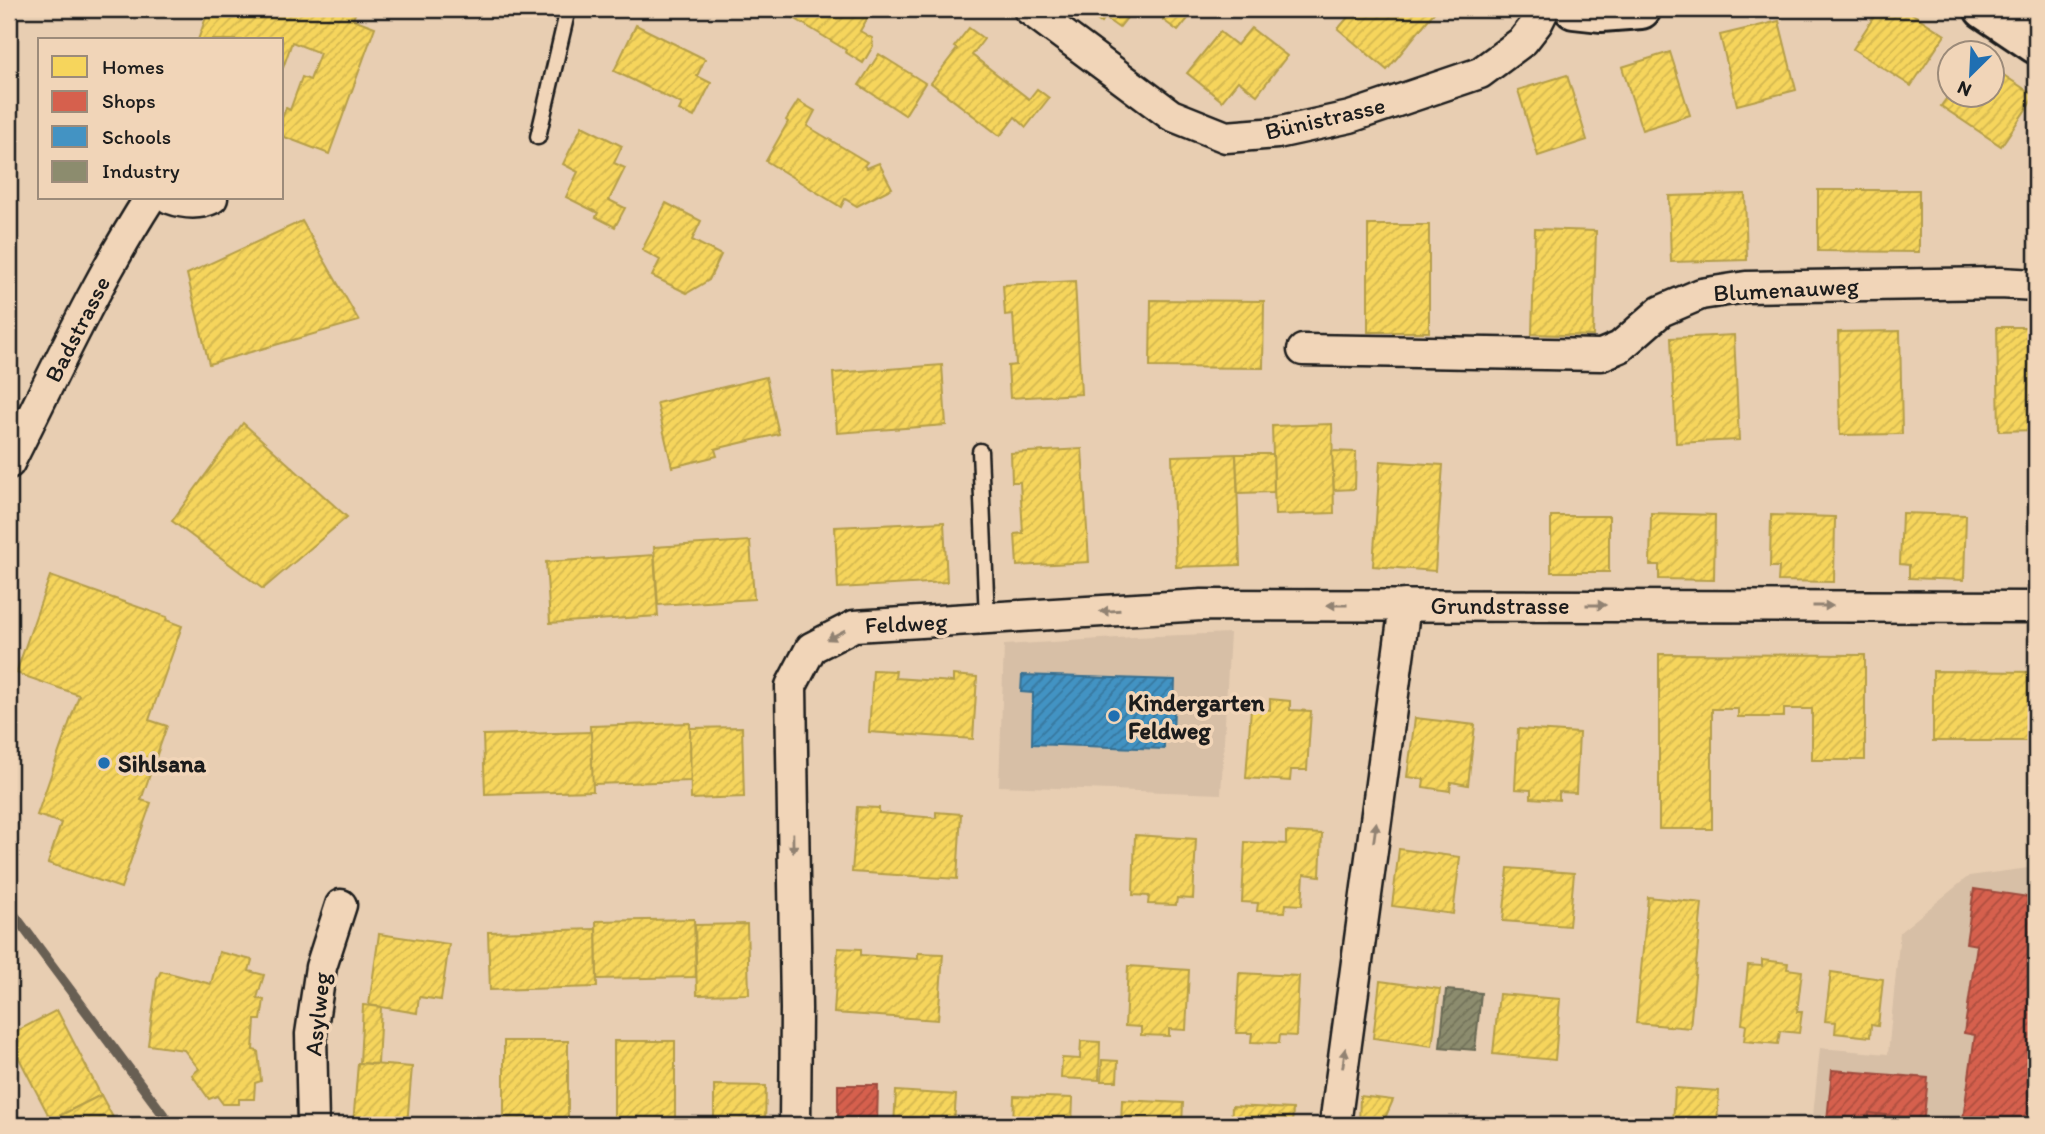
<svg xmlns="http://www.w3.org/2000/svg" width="2045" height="1134" font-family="Itim,sans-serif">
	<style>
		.built { fill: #d7bfa6 }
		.homes { fill: url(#homes-hatch); stroke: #b59e49; stroke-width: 2 }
		.shops { fill: url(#shops-hatch); stroke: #9e4c3e; stroke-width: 2 }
		.schools { fill: url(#schools-hatch); stroke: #376f91; stroke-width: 2 }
		.industry { fill: url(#industry-hatch); stroke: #6a6a55; stroke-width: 2 }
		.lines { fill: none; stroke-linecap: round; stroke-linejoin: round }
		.stream { stroke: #685e53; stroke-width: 10 }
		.service-casing { stroke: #1c1c1c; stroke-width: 19 }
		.minor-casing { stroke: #1c1c1c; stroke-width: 35 }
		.secondary-casing { stroke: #1c1c1c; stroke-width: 44 }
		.service { stroke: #f1d5b8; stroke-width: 14 }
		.minor { stroke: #f1d5b8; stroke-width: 30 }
		.secondary { stroke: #f1d5b8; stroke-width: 38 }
		.oneway { fill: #918272 }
		.poi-dot { fill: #1f6fb2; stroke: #f1d5b8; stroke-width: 2.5 }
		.labels { text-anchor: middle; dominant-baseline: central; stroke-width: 7; stroke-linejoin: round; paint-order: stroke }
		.street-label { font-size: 24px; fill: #1c1c1c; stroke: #f1d5b8 }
		.poi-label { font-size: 24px; font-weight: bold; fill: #1c1c1c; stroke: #f1d5b8; text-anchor: start }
	</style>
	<defs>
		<pattern id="homes-hatch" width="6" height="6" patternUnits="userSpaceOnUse" patternTransform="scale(1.75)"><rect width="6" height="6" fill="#f6d55c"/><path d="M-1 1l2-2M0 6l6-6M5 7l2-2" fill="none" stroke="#d2b64f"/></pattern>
		<pattern id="shops-hatch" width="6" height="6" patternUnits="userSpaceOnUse" patternTransform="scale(1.75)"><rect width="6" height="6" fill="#d6604d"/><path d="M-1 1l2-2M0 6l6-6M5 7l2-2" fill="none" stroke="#ad4e3f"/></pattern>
		<pattern id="schools-hatch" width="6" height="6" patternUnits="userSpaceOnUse" patternTransform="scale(1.75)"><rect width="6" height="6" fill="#4393c3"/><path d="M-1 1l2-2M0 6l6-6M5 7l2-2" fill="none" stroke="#37779e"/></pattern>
		<pattern id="industry-hatch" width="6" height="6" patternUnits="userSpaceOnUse" patternTransform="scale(1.75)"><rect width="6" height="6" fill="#8c8c6e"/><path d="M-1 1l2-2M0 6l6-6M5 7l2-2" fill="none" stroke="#72725a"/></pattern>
	</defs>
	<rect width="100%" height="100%" fill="#e8ceb2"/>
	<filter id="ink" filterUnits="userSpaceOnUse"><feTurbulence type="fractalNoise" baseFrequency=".0143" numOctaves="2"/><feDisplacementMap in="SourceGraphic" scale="14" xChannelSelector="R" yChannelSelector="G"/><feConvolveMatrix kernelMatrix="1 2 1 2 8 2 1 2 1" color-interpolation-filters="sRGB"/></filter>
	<g filter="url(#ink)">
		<!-- built -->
		<g class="built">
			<polygon points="1230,633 1221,794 999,786 1004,645 1134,637"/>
			<polygon points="2036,867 2036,1125 1812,1125 1820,1048 1888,1054 1900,932 1969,876"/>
		</g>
		<!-- homes -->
		<g class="homes">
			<polygon points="209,9 357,9 353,19 375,27 329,154 282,136 282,118 286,108 290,110 302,77 310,80 320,53 292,42 283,68 282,40 198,40"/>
			<polygon points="768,9 873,9 860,31 872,38 873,46 863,63 845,52 846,50 784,12 783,16"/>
			<polygon points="1082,9 1134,9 1119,28 1105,18 1101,23"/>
			<polygon points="1167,9 1196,9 1178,31 1163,20"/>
			<polygon points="1355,9 1434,9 1436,10 1387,70 1338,29"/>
			<polygon points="1879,9 1905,9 1945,35 1911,86 1853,49"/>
			<polygon points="1779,21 1796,90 1737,105 1720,35"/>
			<polygon points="636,25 705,59 697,76 711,83 694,117 679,110 682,104 614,71"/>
			<polygon points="969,28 984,39 972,55 1029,99 1037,89 1049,98 1026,127 1015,117 1000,136 931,83 957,49 954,47"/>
			<polygon points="1251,28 1287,56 1257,95 1238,81 1222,101 1187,73 1220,32 1237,45"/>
			<polygon points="1670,52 1690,115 1642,130 1622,67"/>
			<polygon points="879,54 925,83 905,115 859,85"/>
			<polygon points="1993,68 2035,96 2001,146 1941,106 1951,92 1951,94 1993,94"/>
			<polygon points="1567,75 1587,140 1538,156 1518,90"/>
			<polygon points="798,101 815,111 807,126 867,162 864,166 867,168 879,163 892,188 857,206 845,199 841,207 766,161 788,122 786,120"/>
			<polygon points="582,126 622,146 614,163 625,168 609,200 625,208 615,227 596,217 598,213 566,197 578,172 563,164"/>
			<polygon points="1818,190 1919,190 1919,252 1818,251"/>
			<polygon points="1745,194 1747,260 1671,262 1669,196"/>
			<polygon points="666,203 701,221 692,240 721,255 709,280 687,293 652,276 660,260 642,250"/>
			<polygon points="302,221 359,321 209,364 187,274"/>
			<rect x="1368" y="225" width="61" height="107"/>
			<polygon points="1535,229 1596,231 1593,336 1532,334"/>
			<polygon points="1075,281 1081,394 1010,398 1008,366 1016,365 1013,314 1005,315 1003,285"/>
			<polygon points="1151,300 1264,301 1263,368 1150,367"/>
			<polygon points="1997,327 2036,327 2036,430 1999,431"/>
			<polygon points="1900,331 1902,434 1840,435 1838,332"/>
			<polygon points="1734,335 1739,440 1676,443 1671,338"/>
			<polygon points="942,365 946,425 837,433 833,373"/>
			<polygon points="766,377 779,434 715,449 717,456 672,467 657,403"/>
			<polygon points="243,423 347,517 263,589 172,521"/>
			<polygon points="1332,424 1334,513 1275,515 1272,426"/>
			<polygon points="1082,449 1089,562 1017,566 1015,534 1023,533 1020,482 1012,482 1011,453"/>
			<polygon points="1332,451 1356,452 1355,489 1334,490"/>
			<polygon points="1236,454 1240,565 1176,567 1172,456"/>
			<polygon points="1236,454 1273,454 1274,492 1238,493"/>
			<polygon points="1380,461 1443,465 1435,571 1373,566"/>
			<polygon points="1651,513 1715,515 1714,580 1659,579 1659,565 1650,565"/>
			<polygon points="1902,513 1966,515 1964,580 1909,578 1909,565 1900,564"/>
			<polygon points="1771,515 1835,517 1834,582 1778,581 1779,567 1770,567"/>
			<rect x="1551" y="516" width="58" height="56"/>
			<polygon points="944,522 947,582 838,588 835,527"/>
			<polygon points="750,541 754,599 658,605 654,547"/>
			<polygon points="654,555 658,616 550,623 546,562"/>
			<polygon points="50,576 167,617 166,620 182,626 149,720 167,726 141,800 151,803 121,888 48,863 61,823 37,815 79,695 16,673"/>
			<polygon points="1659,654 1865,655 1865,760 1812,760 1812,709 1784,709 1784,717 1738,717 1738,709 1712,709 1712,829 1659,829"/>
			<polygon points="873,670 896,671 895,678 953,682 953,675 977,677 973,739 869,732"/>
			<polygon points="1933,671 2036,672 2036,741 1933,741"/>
			<polygon points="1270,699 1290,701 1290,710 1311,711 1307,770 1291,770 1290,781 1246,778 1251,708 1270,710"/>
			<polygon points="1415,718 1475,725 1468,785 1451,782 1450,791 1423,787 1424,779 1407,777"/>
			<polygon points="690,723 691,781 592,784 590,726"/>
			<polygon points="742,727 744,797 691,799 690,728"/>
			<polygon points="1518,729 1579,733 1576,793 1559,792 1559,800 1531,798 1531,790 1515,789"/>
			<polygon points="591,732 593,791 485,794 483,735"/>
			<polygon points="857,807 879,808 879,813 936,818 936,812 961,814 957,879 852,872"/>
			<polygon points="1286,832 1322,834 1320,876 1304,874 1302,905 1286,904 1285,912 1257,911 1258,903 1242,902 1245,842 1286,844"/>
			<polygon points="1135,835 1196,839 1193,899 1177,898 1176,905 1148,904 1149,896 1133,895"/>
			<polygon points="1399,849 1460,857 1453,914 1392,906"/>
			<polygon points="1508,868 1574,873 1569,926 1503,921"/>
			<polygon points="1648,897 1702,903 1690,1028 1636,1023"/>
			<polygon points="694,919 696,977 597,979 596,921"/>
			<polygon points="747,924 749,994 697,995 695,925"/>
			<polygon points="596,929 597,987 490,990 488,932"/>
			<polygon points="379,934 449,944 441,1000 419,997 417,1013 369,1005"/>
			<polygon points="838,948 861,949 861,955 918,959 918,953 943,954 938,1020 834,1013"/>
			<polygon points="219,952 252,960 249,971 264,975 257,998 264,1000 261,1020 255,1020 253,1050 258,1051 261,1081 255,1083 254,1099 239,1099 239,1104 223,1104 217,1096 209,1099 192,1075 199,1069 184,1050 148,1045 157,979 161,971 211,984"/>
			<polygon points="1762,960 1788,963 1787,969 1802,971 1797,1012 1802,1012 1799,1033 1780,1031 1778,1044 1744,1041 1746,1025 1742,1024 1748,965 1762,966"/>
			<polygon points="1128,966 1189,970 1186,1030 1169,1029 1169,1036 1141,1035 1141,1027 1125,1026"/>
			<polygon points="1831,972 1883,979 1878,1026 1871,1025 1870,1037 1835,1033 1836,1022 1825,1021"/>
			<polygon points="1239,973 1299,976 1296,1036 1280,1035 1279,1043 1251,1042 1252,1033 1236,1033"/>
			<polygon points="1380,981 1440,989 1432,1046 1373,1038"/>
			<polygon points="1499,994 1560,999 1555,1060 1493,1054"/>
			<polygon points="363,1005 381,1007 378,1064 360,1063"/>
			<polygon points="57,1010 101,1095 51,1120 9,1039 9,1035"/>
			<rect x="504" y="1041" width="64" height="84"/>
			<rect x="614" y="1041" width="61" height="84"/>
			<polygon points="1081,1041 1100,1042 1099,1080 1061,1078 1062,1058 1080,1059"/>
			<polygon points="1102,1060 1118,1061 1117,1081 1101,1081"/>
			<polygon points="358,1063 412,1067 407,1125 353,1125"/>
			<polygon points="714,1085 766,1086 765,1125 714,1125"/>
			<polygon points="1675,1088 1719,1091 1717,1125 1673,1125"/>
			<polygon points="896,1091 956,1095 954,1125 894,1125"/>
			<polygon points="101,1095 117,1125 53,1125 51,1120"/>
			<polygon points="1014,1096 1073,1098 1072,1125 1013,1125"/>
			<polygon points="1360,1096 1393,1100 1382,1125 1359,1125"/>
			<polygon points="1122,1100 1183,1103 1182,1125 1121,1125"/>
			<polygon points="1232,1106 1293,1109 1292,1125 1231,1125"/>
			<polygon points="1745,1119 1792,1124 1792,1125 1744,1125"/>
		</g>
		<!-- shops -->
		<g class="shops">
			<polygon points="1974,889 2036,898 2036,1125 1962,1125 1975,1035 1964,1033 1977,945 1966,943"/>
			<polygon points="1832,1070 1928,1078 1923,1125 1909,1125 1909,1118 1869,1113 1869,1123 1827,1120"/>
			<polygon points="838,1085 878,1085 877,1125 838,1125"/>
			<polygon points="1869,1113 1909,1118 1909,1125 1813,1125 1814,1118 1869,1123"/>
		</g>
		<!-- schools -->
		<polygon class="schools" points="1022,675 1175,680 1173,735 1164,735 1164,749 1032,744 1033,693 1021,692"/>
		<!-- industry -->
		<polygon class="industry" points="1446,990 1481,993 1475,1050 1440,1047"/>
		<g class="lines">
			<!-- stream -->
			<polyline class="stream" points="9,908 171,1125"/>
			<!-- service casing -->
			<g class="service-casing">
				<g id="service">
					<polyline points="538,137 568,9"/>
					<polyline points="980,451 987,619"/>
				</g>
			</g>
			<!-- minor casing -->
			<g class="minor-casing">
				<g id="minor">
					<polyline points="1029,9 1171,115 1226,137 1277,133 1350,117 1480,73 1523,41 1537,23 1544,9"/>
					<path d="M170,198C184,203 198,205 212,198"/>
					<polyline points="1303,350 1601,355 1620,347 1661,311 1701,294 1746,287 2000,283 2036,285"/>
					<path d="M9,463C54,374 96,282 150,198"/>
					<polyline points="313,1125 311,1034 321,967 341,905"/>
					<polyline points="795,1125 796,1009 791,686 811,648 854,626 1202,605 2036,607"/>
					<polyline points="1335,1125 1405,605"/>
				</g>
			</g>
			<!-- secondary casing -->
			<g class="secondary-casing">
				<g id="secondary">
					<polyline points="1574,9 1601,12 1641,9"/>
					<polyline points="1984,9 2036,44"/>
				</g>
			</g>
			<!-- service -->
			<use href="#service" class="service"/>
			<!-- minor -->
			<use href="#minor" class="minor"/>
			<!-- secondary -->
			<use href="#secondary" class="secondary"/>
		</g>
		<!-- one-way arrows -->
		<defs><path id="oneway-solid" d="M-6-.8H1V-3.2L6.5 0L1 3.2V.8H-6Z" transform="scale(1.75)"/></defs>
		<g class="oneway">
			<use href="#oneway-solid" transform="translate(1337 605) rotate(180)"/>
			<use href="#oneway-solid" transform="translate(1596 605)"/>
			<use href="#oneway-solid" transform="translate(1823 606)"/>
			<use href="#oneway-solid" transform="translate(1110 611) rotate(176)"/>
			<use href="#oneway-solid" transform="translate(836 635) rotate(152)"/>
			<use href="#oneway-solid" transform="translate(1375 832) rotate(-82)"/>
			<use href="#oneway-solid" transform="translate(793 843) rotate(89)"/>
			<use href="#oneway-solid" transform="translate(1344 1058) rotate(-82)"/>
		</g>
	</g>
	<!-- markers -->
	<g class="poi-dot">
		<circle cx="1114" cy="716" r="7"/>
		<circle cx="104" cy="763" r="7"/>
	</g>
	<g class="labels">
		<!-- street labels -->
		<g class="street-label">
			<text transform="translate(1325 118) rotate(-13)">Bünistrasse</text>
			<text transform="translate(1786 289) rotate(-3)">Blumenauweg</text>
			<text transform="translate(77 329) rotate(-63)">Badstrasse</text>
			<text x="1500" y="605">Grundstrasse</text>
			<text transform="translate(906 623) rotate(-3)">Feldweg</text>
			<text transform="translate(317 1014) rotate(-84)">Asylweg</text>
		</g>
		<!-- poi labels -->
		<g class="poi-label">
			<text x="1128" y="702">Kindergarten<tspan x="1128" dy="28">Feldweg</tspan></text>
			<text x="118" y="763">Sihlsana</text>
		</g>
	</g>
	<!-- margin -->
	<rect width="2045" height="1134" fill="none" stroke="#f1d5b8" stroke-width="35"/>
	<rect x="18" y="18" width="2010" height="1099" fill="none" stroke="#1c1c1c" stroke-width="2.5" filter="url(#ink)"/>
	<!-- legend -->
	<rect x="38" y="38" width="245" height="161" fill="#f1d5b8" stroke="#9c8b7a" stroke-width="2"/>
	<rect x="52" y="56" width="35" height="21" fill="#f6d55c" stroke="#9c8b7a" stroke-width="2"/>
	<text x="102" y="74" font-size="21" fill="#1c1c1c">Homes</text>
	<rect x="52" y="91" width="35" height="21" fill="#d6604d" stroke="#9c8b7a" stroke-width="2"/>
	<text x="102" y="108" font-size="21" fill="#1c1c1c">Shops</text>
	<rect x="52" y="126" width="35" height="21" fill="#4393c3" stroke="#9c8b7a" stroke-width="2"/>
	<text x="102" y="144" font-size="21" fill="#1c1c1c">Schools</text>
	<rect x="52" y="161" width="35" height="21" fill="#8c8c6e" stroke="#9c8b7a" stroke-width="2"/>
	<text x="102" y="178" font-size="21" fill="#1c1c1c">Industry</text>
	<!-- north arrow -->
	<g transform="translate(1971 74) rotate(204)"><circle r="33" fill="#f1d5b8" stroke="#9c8b7a" stroke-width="2"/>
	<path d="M0-5L12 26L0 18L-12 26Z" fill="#1f6fb2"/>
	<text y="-10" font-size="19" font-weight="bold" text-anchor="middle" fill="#1c1c1c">N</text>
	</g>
</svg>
